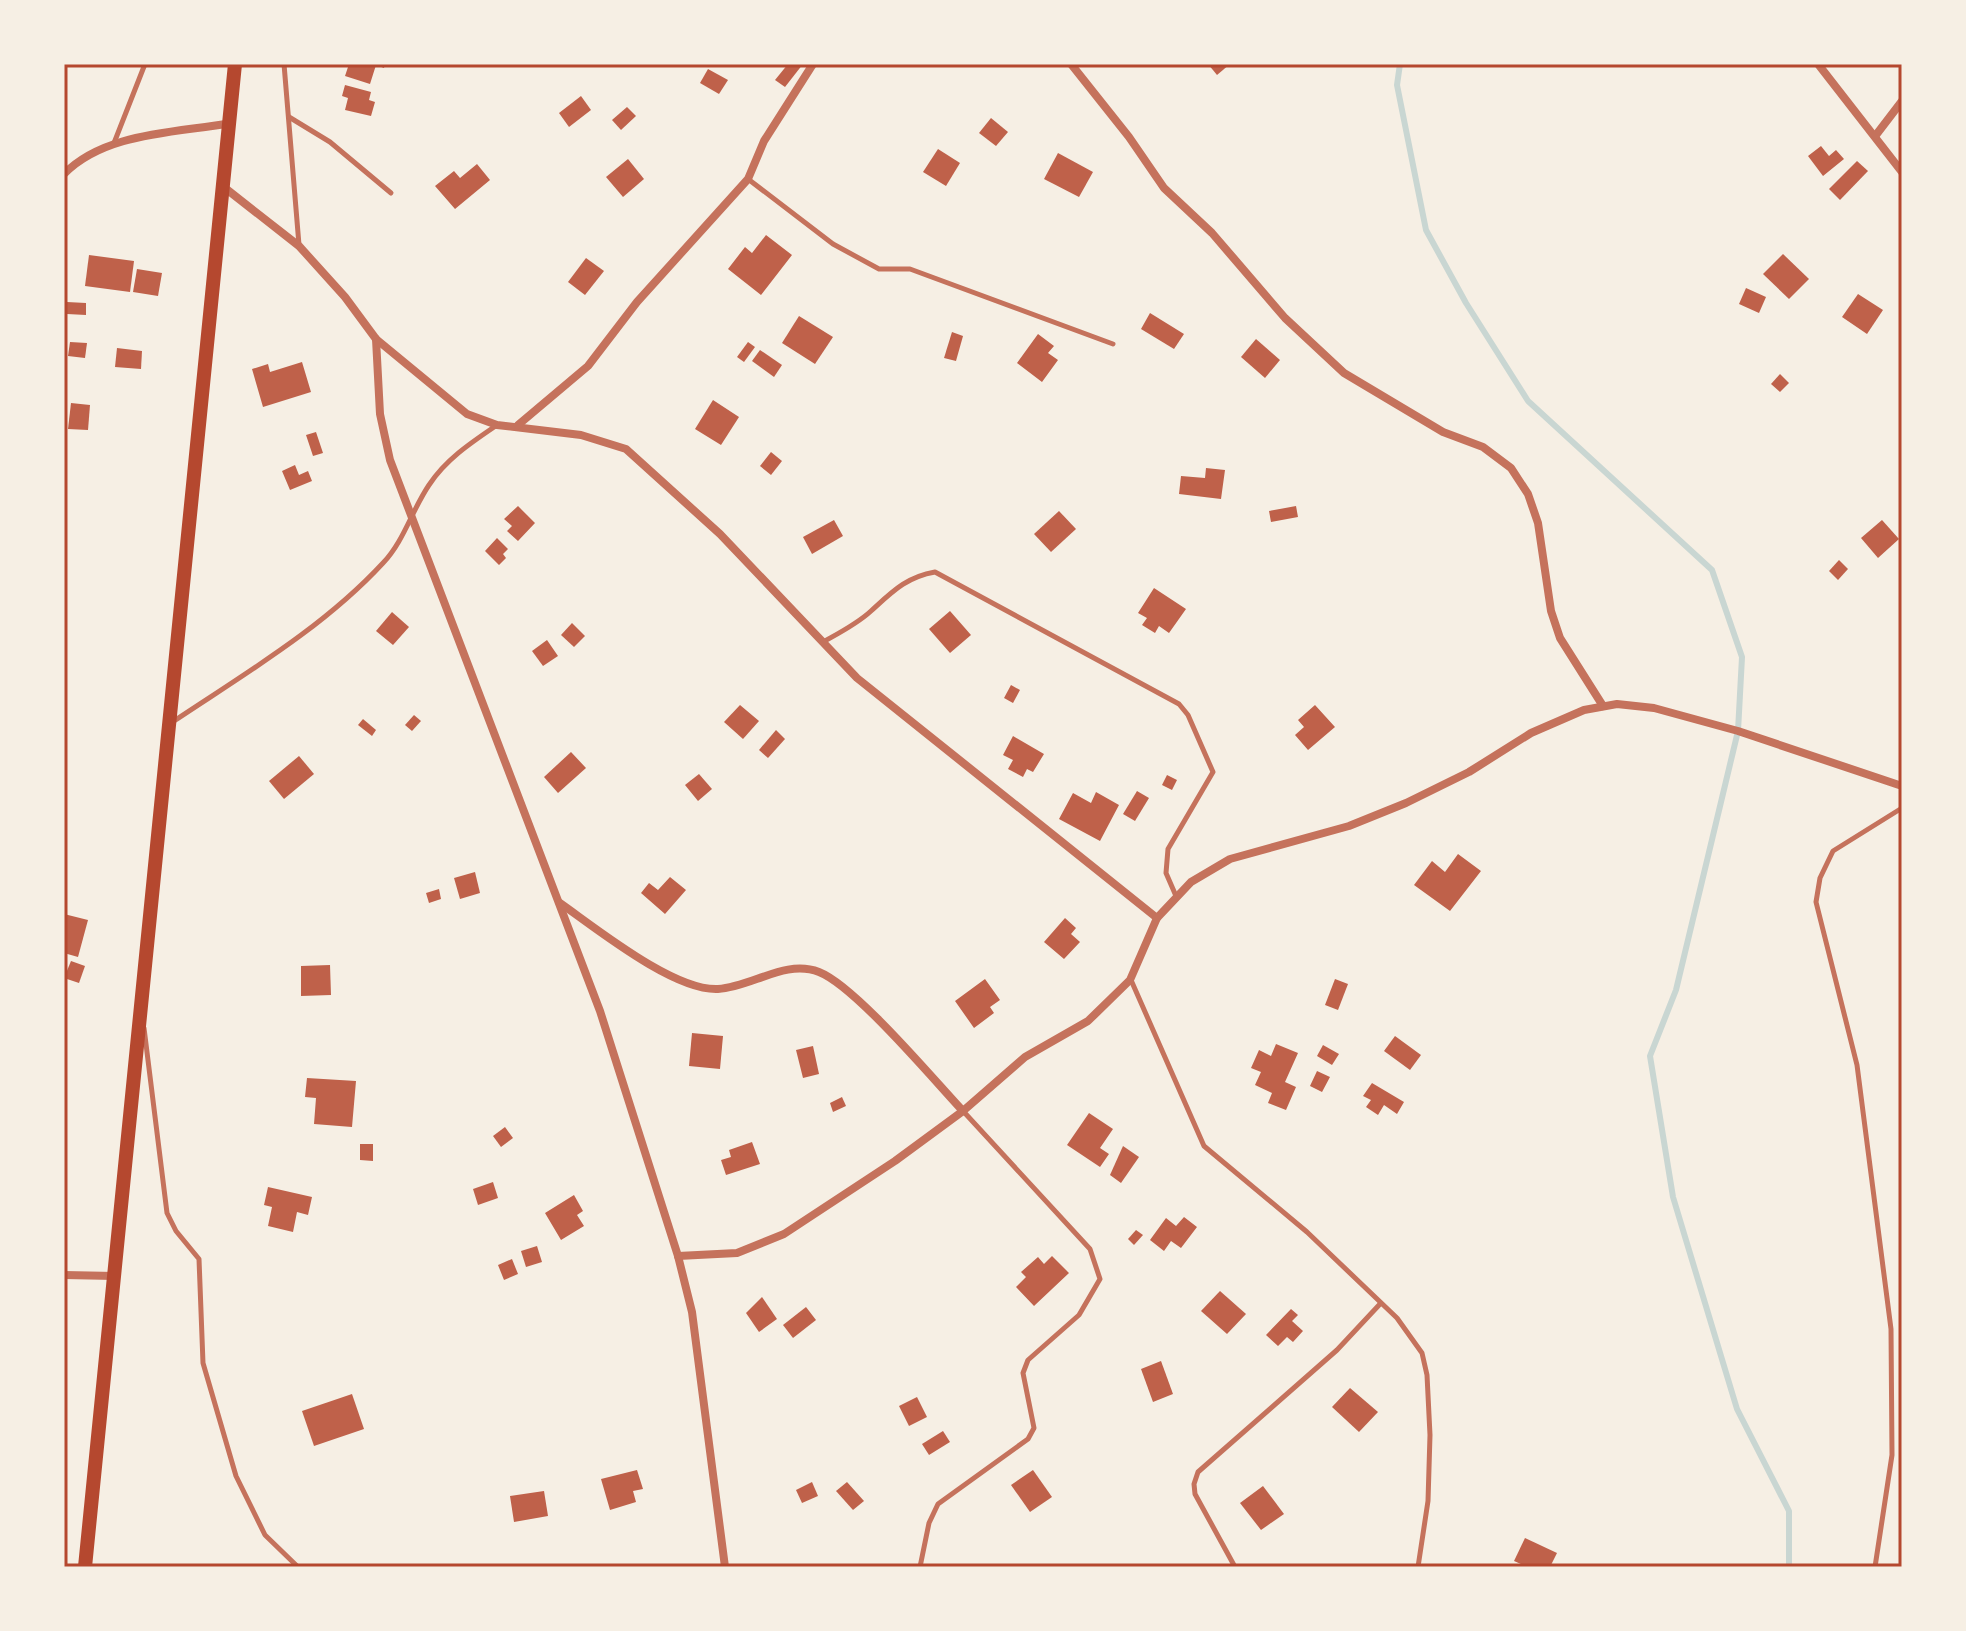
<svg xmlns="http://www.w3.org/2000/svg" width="1966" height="1631" font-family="'Public Sans',sans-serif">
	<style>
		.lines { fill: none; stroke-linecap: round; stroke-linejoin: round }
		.stream { stroke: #c9d6d2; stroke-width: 6 }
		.building { fill: #bf614a }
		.service { stroke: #c5725c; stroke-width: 5 }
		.minor { stroke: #c5725c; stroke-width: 8 }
		.secondary { stroke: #b5482f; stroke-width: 14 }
		.neatline { fill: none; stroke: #b5482f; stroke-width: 3 }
	</style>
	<rect width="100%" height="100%" fill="#f6efe4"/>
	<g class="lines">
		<!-- stream -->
		<polyline class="stream" points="1400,64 1397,85 1426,230 1466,303 1528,401 1712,570 1742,657 1738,731 1676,990 1650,1056 1673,1197 1737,1409 1789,1511 1789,1567"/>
	</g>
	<!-- building -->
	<g class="building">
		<polygon points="349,64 385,64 384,68 376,65 370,84 345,76"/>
		<polygon points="788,64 803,64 785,87 775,80"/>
		<polygon points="1208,64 1230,64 1217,75"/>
		<polygon points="708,69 728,80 719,94 700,83"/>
		<polygon points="345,85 371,92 369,100 375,102 371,116 345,110 348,98 342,96"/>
		<polygon points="581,96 591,110 569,127 559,113"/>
		<polygon points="627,107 636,116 621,130 612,120"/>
		<polygon points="991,118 1008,132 996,146 979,133"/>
		<polygon points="1821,146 1829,156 1836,150 1844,159 1823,176 1808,156"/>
		<polygon points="938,149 960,163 946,186 923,172"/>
		<polygon points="1058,153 1093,172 1079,197 1044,179"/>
		<polygon points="628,159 644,179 623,197 606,177"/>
		<polygon points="1857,161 1868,171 1840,200 1829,189"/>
		<polygon points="477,164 490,180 455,209 435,186 454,171 460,178"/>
		<polygon points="766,235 792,255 761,295 728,269 745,247 752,253"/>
		<polygon points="1783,254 1809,279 1789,299 1763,274"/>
		<polygon points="89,255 134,261 130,292 85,286"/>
		<polygon points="586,258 604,271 585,295 568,282"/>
		<polygon points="137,269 162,273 158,296 133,292"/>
		<polygon points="1746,288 1766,297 1759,313 1739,304"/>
		<polygon points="1858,294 1883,310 1867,334 1842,317"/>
		<polygon points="67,302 86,303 86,315 67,314"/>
		<polygon points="1150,313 1184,334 1174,349 1141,329"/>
		<polygon points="799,316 833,337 815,364 782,343"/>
		<polygon points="952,332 963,336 956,361 944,358"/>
		<polygon points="1038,334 1054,346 1048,353 1058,360 1042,382 1017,363"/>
		<polygon points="1256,339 1280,360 1265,378 1241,357"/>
		<polygon points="70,342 87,343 85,358 68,356"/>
		<polygon points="748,342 755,347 744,362 737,357"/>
		<polygon points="117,348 142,351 141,369 115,367"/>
		<polygon points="760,350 782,365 774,377 752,361"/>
		<polygon points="302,362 311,392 263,407 252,369 268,364 270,372"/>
		<polygon points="1780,374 1789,383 1780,392 1771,384"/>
		<polygon points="713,400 739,417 721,445 695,429"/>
		<polygon points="71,403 90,405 88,430 68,429"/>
		<polygon points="316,432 323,453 313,456 306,435"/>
		<polygon points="771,452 782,461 771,475 760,466"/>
		<polygon points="295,465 299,475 308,471 312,481 290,490 282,471"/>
		<polygon points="1206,468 1225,470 1221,499 1179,494 1181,476 1205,478"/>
		<polygon points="518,506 535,523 518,541 507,531 512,526 504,519"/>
		<polygon points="1296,506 1298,517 1271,522 1269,511"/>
		<polygon points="1059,511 1076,529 1051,552 1034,534"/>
		<polygon points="834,520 843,536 812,554 803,537"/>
		<polygon points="1882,520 1899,539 1878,558 1861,538"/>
		<polygon points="497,538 508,549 503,554 506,558 499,565 485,551"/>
		<polygon points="1839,560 1848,569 1838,580 1829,571"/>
		<polygon points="1154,588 1186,609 1169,633 1159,626 1155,633 1142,625 1147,618 1138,613"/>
		<polygon points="950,611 971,635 950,653 929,629"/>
		<polygon points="392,612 409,627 393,645 376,631"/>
		<polygon points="572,623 585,636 574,647 561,635"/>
		<polygon points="547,640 558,656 543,666 532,651"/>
		<polygon points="1011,685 1020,690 1013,703 1004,698"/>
		<polygon points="740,705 759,721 743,739 724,722"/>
		<polygon points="1315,705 1335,727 1308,750 1295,735 1304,727 1298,720"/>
		<polygon points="414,715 421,721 412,731 405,725"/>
		<polygon points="363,719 376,730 372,736 358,725"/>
		<polygon points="776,730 785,739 768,758 759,750"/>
		<polygon points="1013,736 1044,754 1033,772 1027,769 1023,777 1008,769 1013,760 1003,755"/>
		<polygon points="571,752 586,768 558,793 544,777"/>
		<polygon points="299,756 314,774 284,799 269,781"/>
		<polygon points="699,774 712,789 698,801 685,785"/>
		<polygon points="1167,775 1177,780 1172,790 1162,785"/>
		<polygon points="1137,791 1149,798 1135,821 1123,814"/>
		<polygon points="1096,792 1119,805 1100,841 1059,819 1073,793 1091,803"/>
		<polygon points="1458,854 1481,871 1450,911 1414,885 1432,861 1445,872"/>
		<polygon points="475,872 480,893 460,899 454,878"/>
		<polygon points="670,877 686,890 665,914 641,893 649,883 658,890"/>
		<polygon points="439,889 441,899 429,903 426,893"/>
		<polygon points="64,914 88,920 78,957 64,953"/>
		<polygon points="1065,918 1076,928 1071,934 1080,942 1064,959 1044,942"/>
		<polygon points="71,961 85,966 79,983 64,978"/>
		<polygon points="330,965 331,995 301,996 301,966"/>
		<polygon points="985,979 1000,1000 990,1007 994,1013 974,1028 955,1001"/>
		<polygon points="1335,979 1348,984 1338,1010 1325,1005"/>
		<polygon points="692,1033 723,1036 720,1069 689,1066"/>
		<polygon points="1395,1036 1421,1055 1410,1070 1384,1051"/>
		<polygon points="1276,1044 1298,1053 1285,1082 1296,1087 1286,1110 1268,1103 1272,1093 1255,1085 1261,1072 1251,1068 1259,1050 1271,1056"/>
		<polygon points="1323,1045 1339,1054 1332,1065 1317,1056"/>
		<polygon points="813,1046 819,1074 803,1078 796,1050"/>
		<polygon points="1317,1071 1330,1077 1322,1092 1310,1086"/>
		<polygon points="307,1078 356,1081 352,1127 314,1124 316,1098 305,1097"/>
		<polygon points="1372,1083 1404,1102 1397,1114 1384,1105 1378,1115 1366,1107 1371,1100 1363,1096"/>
		<polygon points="842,1097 846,1106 833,1112 830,1103"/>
		<polygon points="1089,1113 1113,1129 1100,1148 1109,1154 1100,1167 1067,1145"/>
		<polygon points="505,1127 513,1138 501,1147 493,1136"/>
		<polygon points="752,1142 760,1164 726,1175 721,1160 731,1157 729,1150"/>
		<polygon points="360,1144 373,1144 373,1161 360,1160"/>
		<polygon points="1123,1146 1139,1157 1121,1183 1110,1175"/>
		<polygon points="493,1182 498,1198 478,1205 473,1189"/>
		<polygon points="268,1187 312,1197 308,1215 297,1212 293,1232 268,1226 272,1207 264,1205"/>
		<polygon points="574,1195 583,1211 577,1215 584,1226 561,1240 545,1213"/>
		<polygon points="1184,1217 1197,1227 1181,1248 1171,1241 1164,1251 1150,1240 1166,1218 1176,1226"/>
		<polygon points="1136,1230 1143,1235 1134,1245 1128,1239"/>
		<polygon points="537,1246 542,1262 526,1267 521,1251"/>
		<polygon points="1052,1256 1069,1273 1034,1306 1016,1287 1026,1277 1021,1272 1038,1257 1044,1264"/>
		<polygon points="512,1259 518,1274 504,1280 498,1265"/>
		<polygon points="1220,1291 1246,1314 1227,1334 1201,1311"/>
		<polygon points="762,1297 777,1319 759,1332 746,1313"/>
		<polygon points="806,1307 816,1320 793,1338 783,1325"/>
		<polygon points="1291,1309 1298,1315 1292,1321 1303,1331 1293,1342 1287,1337 1278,1346 1266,1335"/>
		<polygon points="1161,1361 1173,1394 1153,1402 1141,1369"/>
		<polygon points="1350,1388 1378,1412 1359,1432 1332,1407"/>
		<polygon points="352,1394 364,1429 314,1446 302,1411"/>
		<polygon points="917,1397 927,1417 909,1426 899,1406"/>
		<polygon points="943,1431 950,1442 929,1455 922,1444"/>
		<polygon points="637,1470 643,1489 633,1491 636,1502 610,1510 601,1479"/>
		<polygon points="1033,1470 1052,1497 1030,1512 1011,1485"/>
		<polygon points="812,1482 818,1496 802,1503 796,1490"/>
		<polygon points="847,1482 864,1501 853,1510 836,1491"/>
		<polygon points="1263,1486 1284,1514 1261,1530 1240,1503"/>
		<polygon points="544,1491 548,1516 514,1522 510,1496"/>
		<polygon points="1525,1538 1557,1553 1550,1567 1528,1567 1514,1561"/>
	</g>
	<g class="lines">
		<!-- service -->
		<g class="service">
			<polyline points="284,64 299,245"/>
			<polyline points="289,117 330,142 391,193"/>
			<polyline points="114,143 145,64"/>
			<polyline points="748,179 833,244 879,269 910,269 1113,344"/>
			<path d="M823,642C839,633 857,624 871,611C892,592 906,577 935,572L1179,704L1188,715L1213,772L1168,849L1166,873L1176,896"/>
			<path d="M174,721C246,673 324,627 383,563C404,541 412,510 429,485C446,459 472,442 497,425"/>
			<polyline points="1131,980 1204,1146 1307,1232 1397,1318 1422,1353 1427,1375 1430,1435 1428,1501 1418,1567"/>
			<polyline points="144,1028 167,1213 176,1231 199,1259 203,1363 236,1476 265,1535 298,1567"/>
			<polyline points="920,1567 929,1523 938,1504 1028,1439 1034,1428 1023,1373 1028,1360 1079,1315 1100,1279 1090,1249 963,1111"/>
			<polyline points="1235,1567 1195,1494 1194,1484 1198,1472 1337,1350 1380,1304"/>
			<polyline points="1875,1567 1892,1455 1891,1329 1857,1065 1816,902 1820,878 1833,851 1902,808"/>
		</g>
		<!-- minor -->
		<g class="minor">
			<polyline points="1071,64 1129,137 1164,188 1212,233 1285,318 1344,373 1443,432 1483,447 1511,468 1528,494 1538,523 1551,611 1560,638 1603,706"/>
			<polyline points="1818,64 1902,172"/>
			<polyline points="1876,135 1902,101"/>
			<path d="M64,174C105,132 176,133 231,123"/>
			<polyline points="225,188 299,246 345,297 376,339 467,414 497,425 581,435 626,449 720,534 857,678 1157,918"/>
			<polyline points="376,339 380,414 390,460 600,1011 678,1256 692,1312 725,1567"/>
			<polyline points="518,425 588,366 637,302 748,179 764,141 813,64"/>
			<path d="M560,903C597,929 674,991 718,989C752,987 785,959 819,972C855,986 933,1079 963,1111"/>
			<polyline points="678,1256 737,1253 784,1234 895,1161 963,1111 1025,1057 1088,1021 1130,980 1157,918 1191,882 1230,859 1349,826 1406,803 1469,772 1531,733 1584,710 1617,704 1654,708 1738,731 1902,786"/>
			<polyline points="64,1275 115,1276"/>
		</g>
		<!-- secondary -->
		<polyline class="secondary" points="85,1567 235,64"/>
	</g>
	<!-- border -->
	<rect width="1966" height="1631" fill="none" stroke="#f6efe4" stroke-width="132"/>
	<rect x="66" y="66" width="1834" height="1499" class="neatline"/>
</svg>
